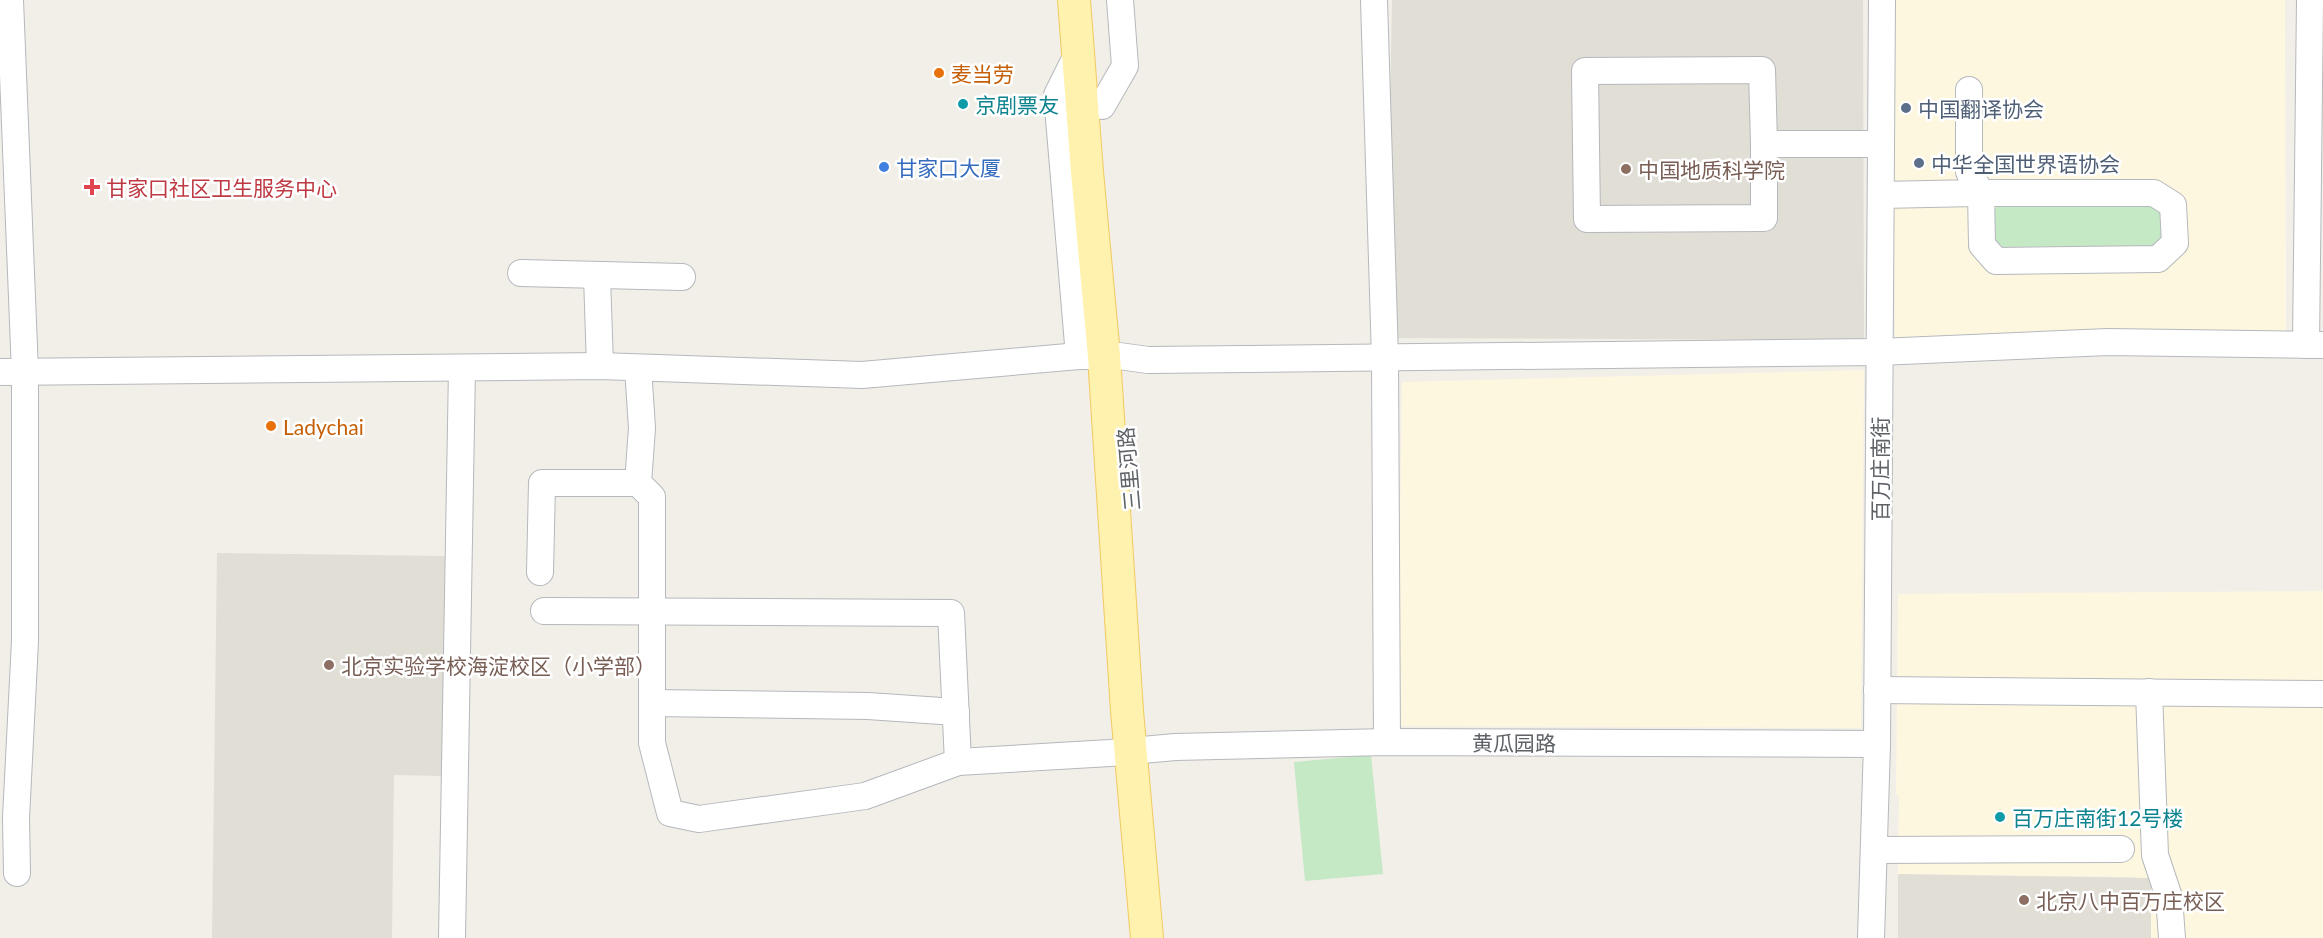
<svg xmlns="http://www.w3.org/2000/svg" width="2323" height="938" font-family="Lato,'Noto Sans SC',sans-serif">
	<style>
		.commercial { fill: #fef7e0 }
		.education { fill: #e1ded6 }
		.green { fill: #c5e8c5 }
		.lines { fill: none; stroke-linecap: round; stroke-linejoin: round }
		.minor-casing { stroke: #b5b8bc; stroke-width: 28 }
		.major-casing { stroke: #f2c960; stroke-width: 34 }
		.minor { stroke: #fff; stroke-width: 26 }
		.major { stroke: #fff2af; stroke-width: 32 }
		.food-dot { fill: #e8710a; stroke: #fff; stroke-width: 2 }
		.culture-dot { fill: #0f9aa8; stroke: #fff; stroke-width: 2 }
		.service-dot { fill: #5c6f8a; stroke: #fff; stroke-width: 2 }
		.shop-dot { fill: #3f7fe0; stroke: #fff; stroke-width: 2 }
		.education-dot { fill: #8d6e63; stroke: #fff; stroke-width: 2 }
		.health-dot { fill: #e0444e; stroke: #fff; stroke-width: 2 }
		.labels { text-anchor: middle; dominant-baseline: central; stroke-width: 5; stroke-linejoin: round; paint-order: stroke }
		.food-label { font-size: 21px; fill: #c56008; stroke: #fff; text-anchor: start }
		.culture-label { font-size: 21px; fill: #0d838f; stroke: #fff; text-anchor: start }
		.service-label { font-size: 21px; fill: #4e5e75; stroke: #fff; text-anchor: start }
		.shop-label { font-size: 21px; fill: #366cbe; stroke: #fff; text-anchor: start }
		.education-label { font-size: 21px; fill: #785e54; stroke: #fff; text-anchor: start }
		.health-label { font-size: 21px; fill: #be3a42; stroke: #fff; text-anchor: start }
		.street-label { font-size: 21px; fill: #5f6368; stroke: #fff }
	</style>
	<rect width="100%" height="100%" fill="#f1efe8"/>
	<!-- commercial -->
	<g class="commercial">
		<polygon points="1892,0 2285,0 2286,332 1895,339"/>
		<polygon points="1864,370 1861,728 1397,726 1402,382"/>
		<polygon points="2323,591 2323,938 2140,938 2136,877 1898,874 1899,796 1896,794 1898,594"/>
	</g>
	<!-- education -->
	<g class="education">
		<polygon points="1392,0 1863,0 1864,340 1386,338"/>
		<polygon points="217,553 445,556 442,776 394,775 392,938 212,938"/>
		<polygon points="1898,874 2151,878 2151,938 1898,938"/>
	</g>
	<!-- green -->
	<g class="green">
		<polygon points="1998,205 2158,205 2167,226 2160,246 2003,247 1993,238 1991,215"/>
		<polygon points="1371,755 1383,874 1305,881 1294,762"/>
	</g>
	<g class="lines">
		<!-- minor casing -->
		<g class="minor-casing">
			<g id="minor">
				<polyline points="10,0 25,372 25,641 16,818 17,873"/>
				<polyline points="1374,0 1385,358 1387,742"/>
				<polyline points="1078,53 1057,95 1079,356"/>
				<polyline points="1102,106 1125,66 1120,0"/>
				<polyline points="1764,144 1762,70 1585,71 1587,219 1764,218 1764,144 1881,144"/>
				<polyline points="1881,195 1976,193 2154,193 2173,205 2175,243 2158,259 1996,261 1982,245 1981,193 1969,172 1969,90"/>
				<polyline points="521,273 682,277"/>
				<polyline points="597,276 600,366"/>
				<polyline points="2306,345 2310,0"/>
				<polyline points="638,368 642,428 638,483 652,497 652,743 670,813 699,819 865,796 958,762 1110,753 1175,747 1387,742 1877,744"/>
				<polyline points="0,372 600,366 862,375 1079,356 1119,356 1148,360 1879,352 2108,342 2323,345"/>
				<polyline points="540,572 542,483 638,483"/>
				<polyline points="544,611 951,613 958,762"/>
				<polyline points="1877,690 2323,694"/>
				<polyline points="2149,692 2155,855 2169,897 2172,938"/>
				<polyline points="652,703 868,706 956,712"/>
				<polyline points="1874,850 2121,849"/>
				<polyline points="452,938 462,368"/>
				<polyline points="1871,938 1877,744 1882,0"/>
			</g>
		</g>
		<!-- major casing -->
		<g class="major-casing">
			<polyline id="major" points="1074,0 1087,172 1104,356 1127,711 1147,938"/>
		</g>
		<!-- minor -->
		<use href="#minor" class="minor"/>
		<!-- major -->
		<use href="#major" class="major"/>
	</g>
	<!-- markers -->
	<g class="food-dot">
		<circle cx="939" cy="73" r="6"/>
		<circle cx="271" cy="426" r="6"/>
	</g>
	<g class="culture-dot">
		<circle cx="963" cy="104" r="6"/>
		<circle cx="2000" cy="817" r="6"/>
	</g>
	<g class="service-dot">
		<circle cx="1906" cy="108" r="6"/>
		<circle cx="1919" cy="163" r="6"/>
	</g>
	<circle class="shop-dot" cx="884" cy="167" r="6"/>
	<g class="education-dot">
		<circle cx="1626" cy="169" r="6"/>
		<circle cx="329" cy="665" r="6"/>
		<circle cx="2024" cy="900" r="6"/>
	</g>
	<path class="health-dot" d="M89 178h6v6h6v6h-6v6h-6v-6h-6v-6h6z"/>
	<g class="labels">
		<!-- food labels -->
		<g class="food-label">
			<text x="951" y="73">麦当劳</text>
			<text x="283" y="426">Ladychai</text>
		</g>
		<!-- culture labels -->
		<g class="culture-label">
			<text x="975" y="104">京剧票友</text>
			<text x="2012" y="817">百万庄南街12号楼</text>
		</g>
		<!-- service labels -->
		<g class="service-label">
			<text x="1918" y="108">中国翻译协会</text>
			<text x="1931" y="163">中华全国世界语协会</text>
		</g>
		<!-- shop labels -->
		<g class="shop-label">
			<text x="896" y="167">甘家口大厦</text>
		</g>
		<!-- education labels -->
		<g class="education-label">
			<text x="1638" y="169">中国地质科学院</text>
			<text x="341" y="665">北京实验学校海淀校区（小学部）</text>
			<text x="2036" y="900">北京八中百万庄校区</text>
		</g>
		<!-- health labels -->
		<g class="health-label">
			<text x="106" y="187">甘家口社区卫生服务中心</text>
		</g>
		<!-- street labels -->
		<g class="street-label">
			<text transform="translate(1128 469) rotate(-95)">三里河路</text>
			<text transform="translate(1879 469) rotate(-90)">百万庄南街</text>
			<text x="1514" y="742">黄瓜园路</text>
		</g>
	</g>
</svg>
